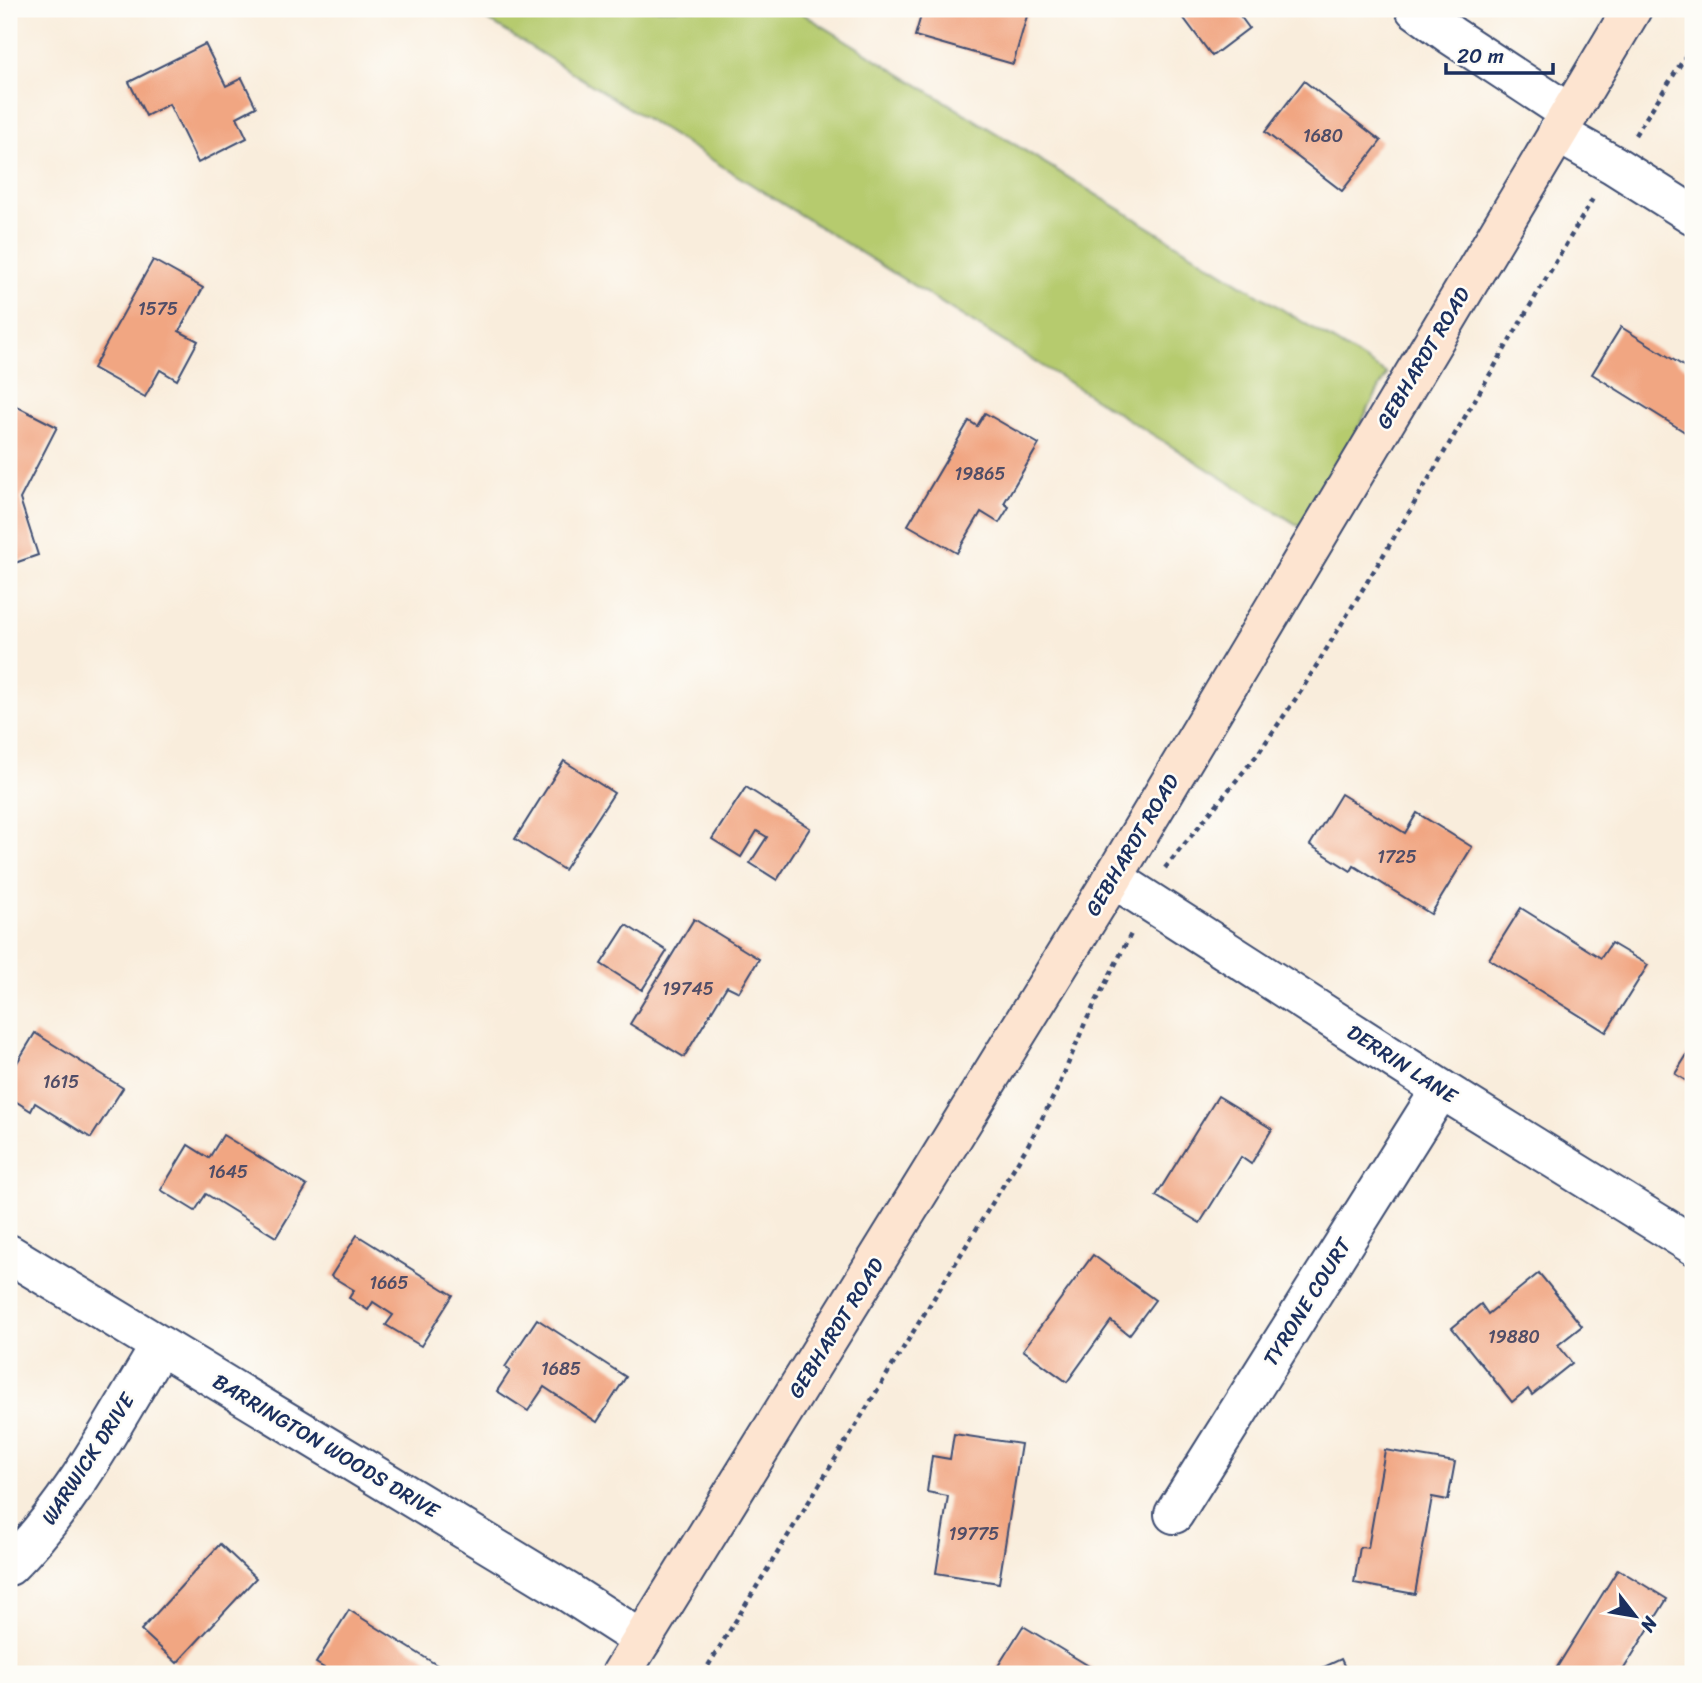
<svg xmlns="http://www.w3.org/2000/svg" width="1702" height="1683" font-family="Sriracha,sans-serif">
	<style>
		.green { fill: #b6cb6e; stroke: #687d66; stroke-width: 2 }
		.building { fill: #f1a682 }
		.lines { fill: none; stroke-linecap: round; stroke-linejoin: round }
		.street-casing { stroke: #3c4c71; stroke-width: 42 }
		.secondary-casing { stroke: #3c4c71; stroke-width: 42 }
		.path { stroke: #3c4c71; stroke-width: 4.5; stroke-dasharray: 5 5; stroke-linecap: butt }
		.street { stroke: #fff; stroke-width: 38 }
		.secondary { stroke: #fde4d0; stroke-width: 38 }
		.labels { text-anchor: middle; dominant-baseline: central; stroke-width: 5; stroke-linejoin: round; paint-order: stroke }
		.number-label { font-size: 18px; fill: #504d67 }
		.street-label { font-size: 21px; fill: #1b2f5e; stroke: #fdfcf7 }
	</style>
	<rect width="100%" height="100%" fill="#fdfcf7"/>
	<filter id="ink" filterUnits="userSpaceOnUse"><feTurbulence type="fractalNoise" baseFrequency=".0143" numOctaves="2"/><feDisplacementMap in="SourceGraphic" scale="14" xChannelSelector="R" yChannelSelector="G"/><feConvolveMatrix kernelMatrix="1 2 1 2 8 2 1 2 1" color-interpolation-filters="sRGB"/></filter>
	<filter id="wash" filterUnits="userSpaceOnUse"><feTurbulence type="fractalNoise" baseFrequency=".00686" numOctaves="4" result="noise"/><feDisplacementMap in="SourceGraphic" scale="28" xChannelSelector="R" yChannelSelector="G"/><feGaussianBlur stdDeviation="1.57" result="paint"/><feColorMatrix in="noise" values="0 0 0 0 0 0 0 0 0 0 0 0 0 0 0 0 0 1.4 0 .05"/><feComposite in="paint" operator="in"/></filter>
	<g filter="url(#wash)">
		<rect width="100%" height="100%" fill="#f9eddc"/>
		<!-- green -->
		<polygon class="green" points="470,9 795,9 1387,374 1304,529"/>
		<g id="blocks">
			<!-- building -->
			<g class="building">
				<polygon points="923,9 1029,9 1013,64 915,36"/>
				<polygon points="1177,9 1235,9 1249,28 1212,56"/>
				<polygon points="205,44 226,86 242,78 256,107 237,117 247,138 198,163 169,104 146,116 129,82"/>
				<polygon points="1304,81 1381,141 1342,191 1265,132"/>
				<polygon points="153,260 203,288 179,331 198,341 177,380 160,370 145,397 93,368"/>
				<polygon points="1621,327 1693,372 1693,437 1592,374"/>
				<polygon points="14,405 57,427 20,499 38,555 9,565 9,414"/>
				<polygon points="985,413 1039,444 1004,503 1009,507 999,523 981,512 957,553 908,525 969,421 977,426"/>
				<polygon points="564,761 614,793 564,870 515,839"/>
				<polygon points="746,787 810,828 777,880 750,863 767,837 757,831 741,857 712,839"/>
				<polygon points="1341,794 1405,833 1417,813 1472,847 1431,914 1354,866 1351,871 1310,845"/>
				<polygon points="1521,908 1601,958 1611,943 1648,965 1606,1032 1489,959"/>
				<polygon points="694,919 759,959 739,992 727,986 684,1057 630,1024"/>
				<polygon points="626,925 667,951 642,990 601,964"/>
				<polygon points="35,1033 123,1088 91,1138 35,1103 31,1111 9,1097 9,1076"/>
				<polygon points="1693,1045 1693,1085 1675,1074"/>
				<polygon points="1218,1096 1272,1129 1251,1164 1241,1157 1200,1223 1156,1196"/>
				<polygon points="223,1135 307,1186 276,1237 206,1194 195,1211 161,1190 188,1145 209,1158"/>
				<polygon points="357,1235 453,1295 421,1346 386,1325 393,1315 373,1302 368,1310 349,1298 354,1290 331,1276"/>
				<polygon points="1093,1255 1155,1300 1129,1335 1111,1321 1067,1382 1023,1350"/>
				<polygon points="1539,1273 1582,1326 1558,1345 1572,1363 1532,1395 1528,1389 1512,1402 1452,1328 1481,1304 1488,1314"/>
				<polygon points="537,1319 626,1377 597,1422 544,1387 528,1411 497,1391 510,1371 505,1367"/>
				<polygon points="954,1434 1021,1444 999,1583 936,1573 948,1496 927,1492 932,1456 950,1459"/>
				<polygon points="1385,1450 1455,1462 1448,1500 1432,1497 1415,1594 1354,1583 1360,1547 1368,1548"/>
				<polygon points="220,1544 256,1578 177,1663 141,1630"/>
				<polygon points="1618,1569 1667,1599 1623,1670 1631,1674 1557,1674 1554,1672"/>
				<polygon points="349,1610 448,1672 447,1674 334,1674 316,1663"/>
				<polygon points="1023,1626 1102,1674 993,1674"/>
				<polygon points="1341,1659 1348,1674 1309,1674"/>
			</g>
		</g>
	</g>
	<g filter="url(#ink)">
		<use href="#blocks" fill-opacity="0" stroke="#3c4c71" stroke-width="2"/>
		<g class="lines">
			<!-- street casing -->
			<g class="street-casing">
				<g id="street">
					<polyline points="1415,9 1452,36 1569,113"/>
					<polyline points="1557,133 1614,165 1693,215"/>
					<polyline points="1113,878 1441,1089 1693,1245"/>
					<polyline points="9,1254 566,1591 642,1640"/>
					<polyline points="1174,1514 1441,1089"/>
					<path d="M9,1566C72,1504 114,1421 160,1346"/>
				</g>
			</g>
			<!-- secondary casing -->
			<g class="secondary-casing">
				<polyline id="secondary" points="621,1674 1113,878 1632,9"/>
			</g>
			<!-- path -->
			<g class="path">
				<polyline points="1635,135 1693,45"/>
				<polyline points="1165,868 1257,755 1301,691 1401,526 1595,195"/>
				<polyline points="703,1674 1028,1145 1058,1088 1085,1023 1132,932"/>
			</g>
			<!-- street -->
			<use href="#street" class="street"/>
			<!-- secondary -->
			<use href="#secondary" class="secondary"/>
		</g>
	</g>
	<g class="labels">
		<!-- number labels -->
		<g class="number-label">
			<text x="1323" y="136">1680</text>
			<text x="158" y="309">1575</text>
			<text x="980" y="474">19865</text>
			<text x="1397" y="857">1725</text>
			<text x="688" y="989">19745</text>
			<text x="61" y="1082">1615</text>
			<text x="228" y="1172">1645</text>
			<text x="389" y="1283">1665</text>
			<text x="1514" y="1337">19880</text>
			<text x="561" y="1369">1685</text>
			<text x="974" y="1534">19775</text>
		</g>
		<!-- street labels -->
		<g class="street-label">
			<text transform="translate(1423 358) rotate(-59)">GEBHARDT ROAD</text>
			<text transform="translate(1132 845) rotate(-59)">GEBHARDT ROAD</text>
			<text transform="translate(1402 1064) rotate(33)">DERRIN LANE</text>
			<text transform="translate(1307 1302) rotate(-58)">TYRONE COURT</text>
			<text transform="translate(836 1328) rotate(-58)">GEBHARDT ROAD</text>
			<text transform="translate(326 1446) rotate(31)">BARRINGTON WOODS DRIVE</text>
			<text transform="translate(88 1459) rotate(-57)">WARWICK DRIVE</text>
		</g>
	</g>
	<!-- margin -->
	<rect width="1702" height="1683" fill="none" stroke="#fdfcf7" stroke-width="35"/>
	<!-- north arrow -->
	<g transform="translate(1635 1616) rotate(121)" stroke="#fdfcf7" stroke-width="5" paint-order="stroke">
	<path d="M0-5L12 26L0 18L-12 26Z" fill="#1b2f5e"/>
	<text y="-10" font-size="19" font-weight="bold" text-anchor="middle" fill="#1b2f5e">N</text>
	</g>
	<!-- scale -->
	<path d="M1446 63v10h107v-10" fill="none" stroke="#1b2f5e" stroke-width="3.5"/>
	<text x="1457" y="63" font-size="21" fill="#1b2f5e" stroke="#fdfcf7" stroke-width="5" paint-order="stroke">20 m</text>
</svg>
